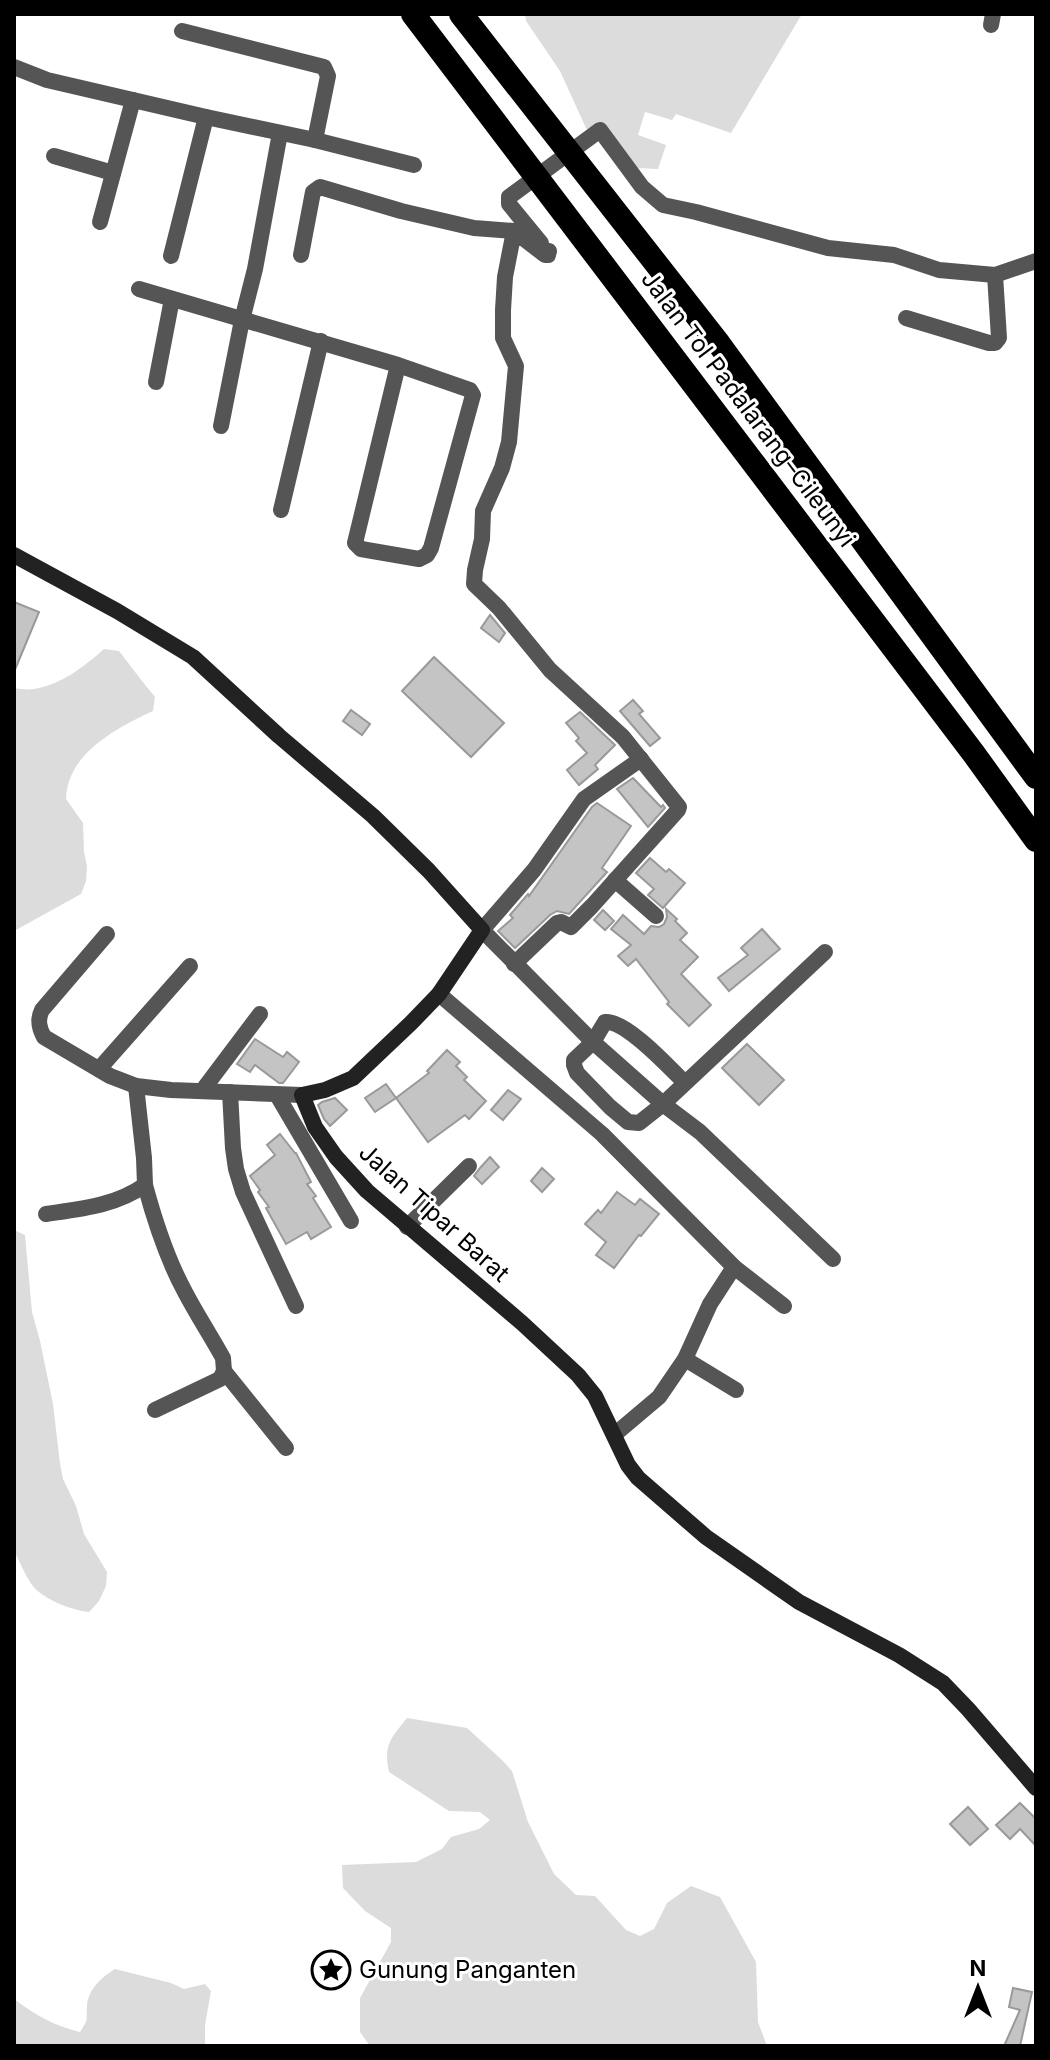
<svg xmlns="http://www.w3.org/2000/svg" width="1050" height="2060" viewBox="0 0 1050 2060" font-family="Inter,sans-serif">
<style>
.green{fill:#dcdcdc}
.building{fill:#c4c4c4;stroke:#999;stroke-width:2}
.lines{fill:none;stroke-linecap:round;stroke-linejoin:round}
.street{stroke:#555;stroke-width:16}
.secondary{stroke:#222;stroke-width:16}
.highway{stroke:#000;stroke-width:24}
.labels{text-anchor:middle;stroke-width:6;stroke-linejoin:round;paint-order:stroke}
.street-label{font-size:24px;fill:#000;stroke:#fff}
.poi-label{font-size:24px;fill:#000;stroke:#fff;text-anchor:start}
</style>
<rect width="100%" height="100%" fill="#fff"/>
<g class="green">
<polygon points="525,14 802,14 731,133 676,114 672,120 645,112 638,135 666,145 658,169 637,168 614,155 586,128 560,71 526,21"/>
<path d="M104 649 119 651C131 666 142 682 155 697L153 711C116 728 67 754 66 799L83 823 84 852 87 866 86 881 81 894 14 931V688C20 689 28 690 34 689 61 685 85 666 104 649Z"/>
<path d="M14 1230 25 1235 32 1312 40 1341 53 1404 60 1464 63 1479 76 1506 84 1534 107 1572 106 1586 99 1601 89 1612C71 1610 44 1600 32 1585 25 1575 20 1562 14 1551Z"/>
<path d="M407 1718 467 1728 502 1760 512 1771 528 1822 554 1874 576 1895 595 1896 626 1930 640 1936 654 1929 667 1903 691 1886 720 1897 756 1962 758 2022 767 2046H370L360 2032V1998L391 1942V1928L365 1911 343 1888 342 1865 416 1862 442 1849 451 1837 479 1829 490 1820 480 1812 449 1811 389 1772C383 1745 391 1738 407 1718Z"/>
<path d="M115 1969 171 1983 184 1989 205 1984 211 1991 205 2025V2046H14V1999C35 2015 55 2026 80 2032 89 2018 86 2021 87 2006 88 1989 102 1977 115 1969Z"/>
</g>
<g class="building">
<polygon points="14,602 39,612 14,672"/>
<polygon points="490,615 505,633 499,642 481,628"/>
<polygon points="434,657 504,723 471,757 402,691"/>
<polygon points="633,700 643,711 639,714 660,738 650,746 620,711"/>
<polygon points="351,710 370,724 362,735 343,721"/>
<polygon points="580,712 615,745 595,765 598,769 579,785 567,770 587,753 576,741 579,738 566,723"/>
<polygon points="633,778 661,807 663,805 665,808 648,827 617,789"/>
<polygon points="597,803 631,826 602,868 607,872 569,914 557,911 550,915 515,948 498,931 513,918 510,915 528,894 529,896 592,807"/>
<polygon points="650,858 666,872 669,869 685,883 663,908 648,895 654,889 636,873"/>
<polygon points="666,909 677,919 675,921 687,933 680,940 698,957 681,974 711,1005 689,1026 667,1004 669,1002 636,959 628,966 618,956 631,945 611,929 623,915 644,934 651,926 659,927 664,924 667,917"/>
<polygon points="603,910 614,921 605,930 594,920"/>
<polygon points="762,929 780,949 729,991 718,978 748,955 741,948"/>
<polygon points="255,1039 283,1057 287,1052 299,1062 283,1083 279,1083 255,1065 250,1072 237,1064"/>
<polygon points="747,1044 784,1080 759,1105 722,1068"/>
<polygon points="447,1050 460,1062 456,1066 467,1077 464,1080 486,1101 469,1119 465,1115 428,1142 396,1098 429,1073 427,1071"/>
<polygon points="386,1084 396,1098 375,1112 365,1098"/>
<polygon points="508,1090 521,1099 503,1120 491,1110"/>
<polygon points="335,1098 347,1110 330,1126 324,1119 318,1105 322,1102"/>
<polygon points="280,1134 295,1153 296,1153 311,1182 307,1184 316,1196 313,1198 331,1227 311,1239 307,1232 286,1244 266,1208 269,1207 258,1192 260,1190 250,1176 275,1155 267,1145"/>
<polygon points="490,1157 499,1167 482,1184 474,1176 480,1168"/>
<polygon points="542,1168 554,1179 542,1192 531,1181"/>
<polygon points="617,1192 635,1205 640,1199 659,1214 641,1236 639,1235 614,1268 596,1255 606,1242 585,1224 598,1210 601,1213"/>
<polygon points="1020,1803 1036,1819 1036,1846 1020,1829 1010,1839 996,1825"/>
<polygon points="968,1807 988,1829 970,1845 950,1824"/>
<polygon points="1013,1988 1032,1992 1020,2046 1004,2046 1020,2010 1009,2007"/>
</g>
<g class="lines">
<g class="street">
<polyline points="991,25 993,14"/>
<polyline points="182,31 324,67 328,76 315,140"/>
<polyline points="14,67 47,80 206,117 315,140 414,165"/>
<polyline points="54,156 113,173"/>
<polyline points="100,222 133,100"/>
<polyline points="541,243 509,204 509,197 600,130 642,187 663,205 696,212 828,248 894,255 939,270 995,275 1036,261"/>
<polyline points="301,255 313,192 320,187 401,211 474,228 514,231"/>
<polyline points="171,256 206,117"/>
<polyline points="139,289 398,365 470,390 473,395 431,548 427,555 419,559 361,549 355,543 398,365"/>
<polyline points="906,318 989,343 995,343 999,338 995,275"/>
<polyline points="156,382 172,299"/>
<polyline points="221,426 242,320 255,269 280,133"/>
<polyline points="281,510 321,341"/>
<polyline points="641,759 584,799 534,870 482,930 593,1042 663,1104 700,1132 833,1259"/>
<polyline points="615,880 656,916"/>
<path d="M107 934 42 1010C37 1020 39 1028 44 1037L110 1076 136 1086 171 1090 302 1095"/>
<polyline points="514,964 557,923 561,922 571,927 592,906 678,810 679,807 623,737 550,670 499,608 474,584 475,570 482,539 483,511 502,468 509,442 516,366 503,338 503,310 505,277 514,231 545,255 548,255 549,251"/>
<polyline points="439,994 602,1134 734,1267 784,1306"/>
<polyline points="99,1069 190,966"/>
<path d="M685 1083C669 1067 626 1020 605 1022L593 1042 574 1060V1065L577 1073 610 1107 628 1122 639 1123 663 1104 825 952"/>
<polyline points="202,1091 260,1014"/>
<polyline points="230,1092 233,1148 236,1169 243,1192 296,1306"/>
<polyline points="277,1095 351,1221"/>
<path d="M145 1185C155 1222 167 1259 185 1292 197 1315 211 1336 223 1358L224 1371 220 1379 155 1410"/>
<path d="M46 1214C81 1209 115 1206 145 1185L144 1158 136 1086"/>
<polyline points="407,1227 469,1166"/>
<polyline points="685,1359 736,1390"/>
<polyline points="224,1371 286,1448"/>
<polyline points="614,1435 659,1397 685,1359 710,1304 734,1267"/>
</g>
<polyline class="secondary" points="14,555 117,611 193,657 279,736 373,816 429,871 482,930 439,994 411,1023 353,1078 325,1090 302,1095 315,1127 336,1157 367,1191 522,1323 578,1375 595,1396 628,1465 638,1478 706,1537 799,1602 899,1655 943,1683 968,1709 1036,1788"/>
<g class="highway">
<polyline points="413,14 974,754 1036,840"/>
<polyline points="461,14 719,344 1036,777"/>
</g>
</g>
<defs>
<g id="sight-ring" transform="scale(2)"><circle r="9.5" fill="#fff" stroke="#000" stroke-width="1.5"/><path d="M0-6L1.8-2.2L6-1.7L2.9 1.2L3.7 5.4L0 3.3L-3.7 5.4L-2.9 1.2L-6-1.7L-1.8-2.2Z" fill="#000"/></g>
</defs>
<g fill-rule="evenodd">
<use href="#sight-ring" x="331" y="1970"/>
</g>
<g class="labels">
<g class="street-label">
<text transform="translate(748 409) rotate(53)" y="8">Jalan Tol Padalarang–Cileunyi</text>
<text transform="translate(434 1213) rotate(42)" y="8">Jalan Tipar Barat</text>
</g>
<g class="poi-label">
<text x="359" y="1978">Gunung Panganten</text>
</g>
</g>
<rect width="1050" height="2060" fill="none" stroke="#000000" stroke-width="32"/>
<g transform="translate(978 1988)" stroke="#ffffff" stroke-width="6" paint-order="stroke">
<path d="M0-6L14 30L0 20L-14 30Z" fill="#000000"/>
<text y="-12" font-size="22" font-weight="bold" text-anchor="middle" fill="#000000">N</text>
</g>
</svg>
